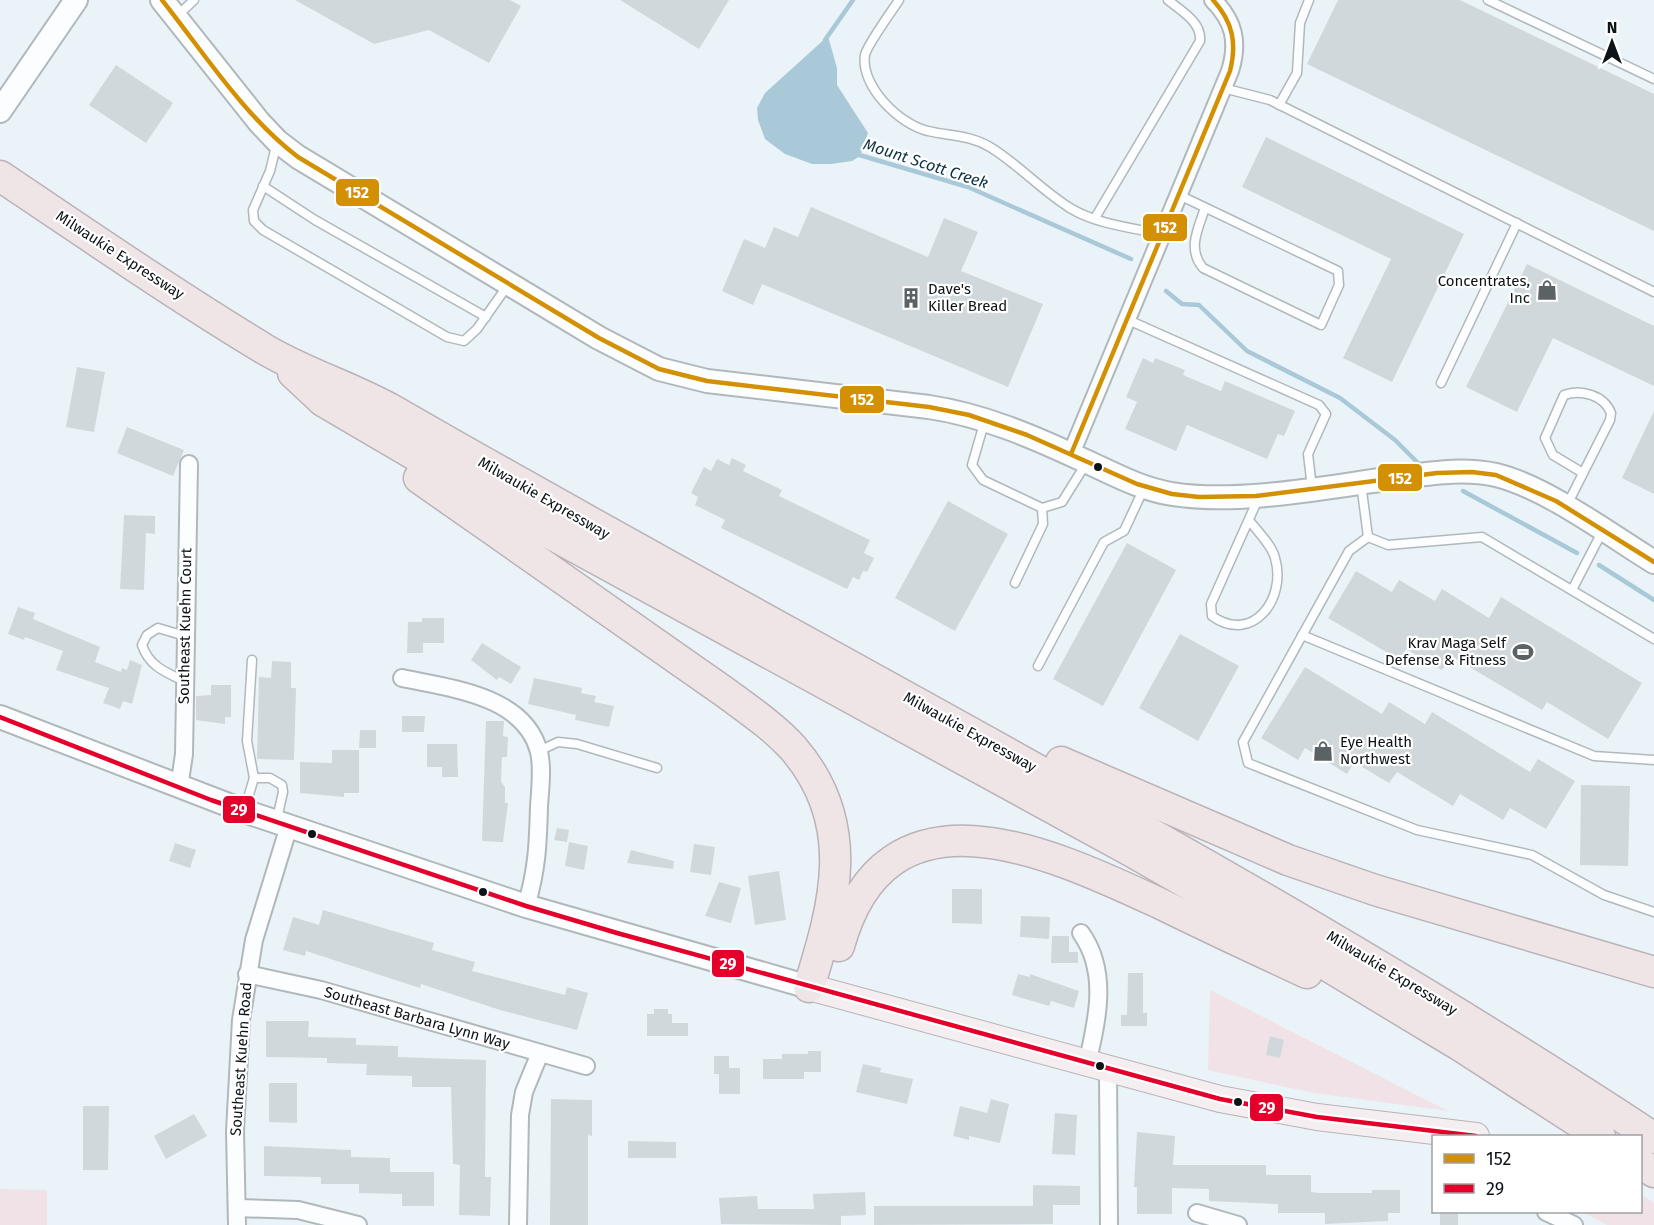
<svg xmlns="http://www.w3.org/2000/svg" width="1654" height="1225" viewBox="0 0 1654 1225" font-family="'Fira Sans',sans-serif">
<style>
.green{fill:#f0e2e6}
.water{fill:#a9c9d8}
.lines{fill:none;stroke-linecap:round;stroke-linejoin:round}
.stream{stroke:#a9c9d8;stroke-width:4.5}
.building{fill:#d1d8dc}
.lane-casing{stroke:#b1b8bc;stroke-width:11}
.street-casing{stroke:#b1b8bc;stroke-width:20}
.secondary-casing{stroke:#b1b8bc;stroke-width:26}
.primary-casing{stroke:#bab2b7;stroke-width:28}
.highway-casing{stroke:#bab2b7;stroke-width:33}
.lane{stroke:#fcfdfe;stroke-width:8}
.street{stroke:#fcfdfe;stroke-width:16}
.secondary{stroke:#fcfdfe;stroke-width:22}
.primary{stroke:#f5eef0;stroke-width:26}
.highway{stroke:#efe5e7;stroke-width:30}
.bus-1-casing{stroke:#fff;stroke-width:9}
.bus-2-casing{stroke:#fff;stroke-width:9}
.bus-1{stroke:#d49003;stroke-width:4.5}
.bus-2{stroke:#e4002b;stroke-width:4.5}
.bus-dot{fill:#0d1316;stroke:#fff;stroke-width:2}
.labels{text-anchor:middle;stroke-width:4.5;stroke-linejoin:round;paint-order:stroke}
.street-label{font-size:15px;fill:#0d1316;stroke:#fff}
.poi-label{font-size:15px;fill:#0d1316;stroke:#fff;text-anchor:end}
.water-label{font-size:16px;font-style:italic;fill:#0d3342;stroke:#fff}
.line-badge{stroke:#fff;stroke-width:2}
.badge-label{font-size:16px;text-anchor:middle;font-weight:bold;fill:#fff}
</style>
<rect width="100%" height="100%" fill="#eaf4f8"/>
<g class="green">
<polygon points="1210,990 1448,1111 1314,1093 1208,1070"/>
<polygon points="0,1189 47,1190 47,1225 0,1225"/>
<polygon points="1641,1194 1654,1203 1654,1225 1607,1225 1583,1212 1640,1212"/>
</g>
<polygon class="water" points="828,36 837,68 837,85 868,133 860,156 852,161 831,164 812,164 785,154 765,139 758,120 757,108 765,93"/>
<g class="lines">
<g class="stream">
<polyline points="825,40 853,0"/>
<polyline points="856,154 968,187 1131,259"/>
<polyline points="1166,291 1182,304 1199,305 1247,351 1340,398 1395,440 1418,463"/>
<polyline points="1463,491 1577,553"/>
<polyline points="1599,565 1654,600"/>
</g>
</g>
<g class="building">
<polygon points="295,0 510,0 521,6 489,63 429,30 374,44"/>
<polygon points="620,0 729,0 699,49"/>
<polygon points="1338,0 1460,0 1654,94 1654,231 1307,64"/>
<polygon points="116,65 173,103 146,143 89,105"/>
<polygon points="1266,137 1464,234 1392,382 1343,358 1391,259 1242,187"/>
<polygon points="811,207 928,257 944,218 978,232 961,271 1043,304 1008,387 762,284 753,305 722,291 744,239 765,248 774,227 798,237"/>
<polygon points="1527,264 1654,326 1654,386 1553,338 1517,412 1466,387"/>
<polygon points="1143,358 1153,363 1155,358 1185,370 1183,375 1221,391 1225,381 1295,411 1284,436 1278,434 1267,459 1187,425 1176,451 1125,429 1137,402 1126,397"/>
<polygon points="77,367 105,372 94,432 66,427"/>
<polygon points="1654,411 1654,494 1622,478"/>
<polygon points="127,427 184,450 173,476 117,453"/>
<polygon points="732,458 746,465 743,471 782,490 779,496 870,540 864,553 874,558 867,572 863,571 859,580 853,577 847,589 721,528 725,520 695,505 698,497 691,493 704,467 711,471 717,459 729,465"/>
<polygon points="948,501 1008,534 955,631 895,598"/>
<polygon points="124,515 155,516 155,534 146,533 144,590 120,589"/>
<polygon points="1127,543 1176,570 1103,706 1053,679"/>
<polygon points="1356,571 1392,592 1399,580 1435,601 1442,589 1489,618 1501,597 1642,683 1608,739 1547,702 1542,710 1451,656 1442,670 1406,649 1400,660 1328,618"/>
<polygon points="18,607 35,613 33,619 100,647 95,662 121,672 122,668 127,670 130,660 142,665 132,704 123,701 120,709 103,703 109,688 56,670 63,651 25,637 24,640 8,634"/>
<polygon points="422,618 444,618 444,643 423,643 423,653 407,653 408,622 422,622"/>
<polygon points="1180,634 1239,666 1198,741 1139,708"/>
<polygon points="482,643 521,667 511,684 499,677 497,680 471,660"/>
<polygon points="272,661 291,662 291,688 296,688 294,760 257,759 259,677 271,678"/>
<polygon points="1305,667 1382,714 1389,702 1425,724 1432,712 1530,772 1538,759 1575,781 1546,829 1510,808 1503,820 1460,794 1453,806 1397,772 1389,783 1354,762 1347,774 1305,748 1298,760 1261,738"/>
<polygon points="534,678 582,688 581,693 596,696 594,702 614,706 609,727 575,720 576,715 528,704"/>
<polygon points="211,685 231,685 231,717 225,717 225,724 196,720 196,696 211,695"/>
<polygon points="402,716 425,716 424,732 402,732"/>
<polygon points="486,721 504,721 503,736 508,737 507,757 502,757 501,782 505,787 505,803 508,803 503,842 482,841"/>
<polygon points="360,730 376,730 376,748 359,748"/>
<polygon points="427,744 457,744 458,777 442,777 442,767 427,767"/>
<polygon points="332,750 359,750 359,793 344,793 344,797 300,793 300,762 332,763"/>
<polygon points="1581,785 1630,786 1628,866 1580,865"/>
<polygon points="557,828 569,830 567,842 554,840"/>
<polygon points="569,842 588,846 584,870 565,866"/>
<polygon points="175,843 196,850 190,868 169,861"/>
<polygon points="694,844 715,847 711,875 690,872"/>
<polygon points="631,850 674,861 673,869 627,863"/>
<polygon points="779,871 786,920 755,925 748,876"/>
<polygon points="719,882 741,888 731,923 705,916"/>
<polygon points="952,889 982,889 982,924 952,923"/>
<polygon points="323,910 434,943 432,950 475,962 472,971 565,995 567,987 588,993 577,1030 500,1010 421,984 420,988 306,951 305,956 283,950 293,917 319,925"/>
<polygon points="1021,916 1050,917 1049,939 1020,937"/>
<polygon points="1052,936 1069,936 1069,952 1078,952 1078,963 1051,963"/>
<polygon points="1128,973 1143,973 1143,1013 1147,1013 1147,1026 1121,1026 1121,1015 1127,1015"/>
<polygon points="1018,974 1030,977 1030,974 1079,991 1074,1008 1051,1001 1049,1006 1012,995"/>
<polygon points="654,1009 668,1009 668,1014 672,1014 672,1023 688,1023 688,1036 647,1036 647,1014 654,1014"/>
<polygon points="266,1021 309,1021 308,1037 356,1038 356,1045 398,1046 398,1057 486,1060 485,1177 491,1177 490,1216 459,1215 460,1165 453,1164 451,1087 412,1087 412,1076 366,1075 367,1064 327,1063 327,1058 266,1057"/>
<polygon points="1270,1036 1284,1040 1280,1058 1266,1055"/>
<polygon points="808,1051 821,1051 821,1072 804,1072 804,1079 763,1079 763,1059 782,1059 782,1054 808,1054"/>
<polygon points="714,1056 729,1056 729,1068 740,1068 740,1094 719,1094 719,1074 714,1074"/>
<polygon points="863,1064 881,1068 880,1072 913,1079 907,1104 856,1092"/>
<polygon points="269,1083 297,1083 297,1123 269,1122"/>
<polygon points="551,1099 592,1100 592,1136 588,1135 588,1225 550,1225"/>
<polygon points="991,1099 1009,1104 1000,1143 969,1136 969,1140 953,1136 960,1106 987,1113"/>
<polygon points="83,1106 109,1106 108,1170 83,1170"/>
<polygon points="1055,1113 1077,1115 1075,1155 1052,1154"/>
<polygon points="194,1114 207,1136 166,1159 154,1136"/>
<polygon points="1137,1132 1175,1136 1173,1165 1266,1165 1266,1175 1311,1175 1311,1192 1318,1193 1372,1193 1372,1190 1400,1190 1400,1213 1388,1213 1388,1221 1325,1224 1325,1213 1278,1213 1278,1204 1209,1201 1209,1189 1172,1188 1172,1214 1137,1214 1137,1187 1134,1187"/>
<polygon points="628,1141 676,1142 676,1158 628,1158"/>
<polygon points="264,1146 351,1150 351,1157 390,1158 390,1172 434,1172 434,1206 402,1206 402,1194 359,1193 359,1184 321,1184 321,1177 264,1176"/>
<polygon points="1033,1185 1080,1186 1080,1205 1053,1205 1053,1224 874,1225 874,1206 1033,1206"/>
<polygon points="865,1192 866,1215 841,1216 841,1225 721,1224 719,1198 757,1196 758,1209 814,1209 813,1194"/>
<rect x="1440" y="1212" width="18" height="13"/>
</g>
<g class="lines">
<g class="lane-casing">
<g id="lane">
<path d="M899 0C892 11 867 45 865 55 860 86 900 125 928 131 949 136 970 135 990 147 1018 164 1041 190 1070 208 1096 224 1132 228 1162 234"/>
<polyline points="1488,0 1654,79"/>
<polyline points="177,16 194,0"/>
<polyline points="1223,88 1270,100 1654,292"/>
<polyline points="1279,105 1297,73 1300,23 1309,0"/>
<polyline points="277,142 270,171 253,210 254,221 263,230 447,337 464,341 477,329 508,285"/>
<polyline points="263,186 315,220 486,317"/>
<path d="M1179 195 1338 271 1339 285 1321 325 1203 268C1187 249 1198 229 1205 208"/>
<path d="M1095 218 1200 41C1202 22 1181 11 1168 0"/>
<polyline points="1126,319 1319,405 1326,414 1308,454 1312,488"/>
<polyline points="1441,383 1517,223"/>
<polyline points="985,420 972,465 983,480 1042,508 1062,502 1087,462"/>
<polyline points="1361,483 1368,537"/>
<path d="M1567 505 1610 420 1611 413C1604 395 1581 389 1564 395L1545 438 1553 455 1583 473"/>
<path d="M1249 520C1257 531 1272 545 1275 558 1287 598 1253 645 1212 616L1211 604 1258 499"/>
<polyline points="1368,537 1349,551 1243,742 1248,763 1417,830 1532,855 1604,895 1654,912"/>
<polyline points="1368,537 1388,545 1482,537 1654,639"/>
<polyline points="1015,583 1043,524 1042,508"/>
<polyline points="1572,590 1602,532"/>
<polyline points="1302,635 1594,756 1654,760"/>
<polyline points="1038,666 1104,542 1124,531 1144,488"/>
<path d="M184 681C165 672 149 666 142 645L147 635 158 628 185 636"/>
<polyline points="539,751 558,742 577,744 657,768"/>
<polyline points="254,778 270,778 282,785 283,792 277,819"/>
<polyline points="244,811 254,778 247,741 252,660"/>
</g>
</g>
<g class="street-casing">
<g id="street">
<path d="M1071 454 1230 71C1239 42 1234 21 1213 0"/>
<path d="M402 678C448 688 525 695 539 752 543 769 540 789 539 807 538 843 537 871 526 906"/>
<polyline points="179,788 184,754 189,464"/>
<path d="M1081 933C1109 972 1097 1021 1087 1064"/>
<polyline points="247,974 321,990 586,1066"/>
<polyline points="1108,1070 1109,1225"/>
<polyline points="237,1208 298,1210 358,1225"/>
<polyline points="1546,1212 1574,1225"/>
<polyline points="1197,1213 1238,1225"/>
<polyline points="237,1225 235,1131 241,1020 254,940 289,826"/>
<polyline points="518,1225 520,1115 524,1092 540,1053"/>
</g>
</g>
<g class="secondary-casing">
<g id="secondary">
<path d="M162 0 259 122 277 141 298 157 599 338 659 369 707 381 929 407C983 415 1034 437 1083 460 1112 473 1140 489 1172 494 1241 505 1331 486 1401 477 1433 473 1464 468 1496 475 1546 487 1610 535 1654 562"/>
<polyline points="0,111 76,0"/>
<polyline points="0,717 244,811 526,906 809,987"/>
</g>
</g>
<g class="primary-casing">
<polyline id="primary" points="809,987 1220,1099 1317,1117 1476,1136"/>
</g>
<g class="highway-casing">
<g id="highway">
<path d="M0 176C88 235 175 295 266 350 307 374 354 388 396 412 815 654 1249 871 1654 1138"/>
<polyline points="293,373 323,401 531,523 1131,851 1260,925 1459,1045 1600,1136"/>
<path d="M419 478 726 693C749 710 774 727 793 748 858 823 835 903 809 987"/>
<polyline points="1061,762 1288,860 1375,890 1654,972"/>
<path d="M839 946C886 775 1049 852 1159 903 1208 927 1257 950 1307 973"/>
<polyline points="1640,1163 1654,1172"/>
</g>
</g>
<use href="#lane" class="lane"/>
<use href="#street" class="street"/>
<use href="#secondary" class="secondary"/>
<use href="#primary" class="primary"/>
<use href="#highway" class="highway"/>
<g class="bus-1-casing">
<g id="bus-1">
<path d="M162 0C204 53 244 116 298 157L599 338 659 369 707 381 929 407 969 415 1027 435 1137 484 1172 494 1199 497 1256 496 1437 473 1472 472 1496 475 1556 501 1654 562"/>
<path d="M1071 454 1230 71C1237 43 1233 22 1213 0"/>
</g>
</g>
<g class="bus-2-casing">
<polyline id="bus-2" points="0,717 211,800 526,906 617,933 1220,1099 1317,1117 1476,1136"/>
</g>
<use href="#bus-1" class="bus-1"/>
<use href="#bus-2" class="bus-2"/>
</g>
<defs>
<g id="shop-bare" transform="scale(1.62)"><path d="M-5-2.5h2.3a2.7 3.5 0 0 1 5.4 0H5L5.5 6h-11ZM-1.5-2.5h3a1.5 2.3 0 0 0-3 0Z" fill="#5a6265" stroke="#fff" stroke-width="2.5" paint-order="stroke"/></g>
<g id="building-bare" transform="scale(1.62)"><path d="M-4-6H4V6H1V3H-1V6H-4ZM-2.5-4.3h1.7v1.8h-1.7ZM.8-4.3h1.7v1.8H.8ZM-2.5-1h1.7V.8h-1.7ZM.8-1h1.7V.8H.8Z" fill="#5a6265" stroke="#fff" stroke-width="2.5" paint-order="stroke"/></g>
<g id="stadium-bare" transform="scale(1.62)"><path d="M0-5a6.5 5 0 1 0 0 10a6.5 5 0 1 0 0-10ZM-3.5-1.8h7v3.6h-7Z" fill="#5a6265" stroke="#fff" stroke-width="2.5" paint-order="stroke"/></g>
</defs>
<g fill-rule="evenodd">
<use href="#shop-bare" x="1547" y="290"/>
<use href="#building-bare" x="911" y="298"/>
<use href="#stadium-bare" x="1523" y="652"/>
<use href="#shop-bare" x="1323" y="751"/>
</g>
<g class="bus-dot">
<circle cx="1098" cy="467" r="5"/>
<circle cx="312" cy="834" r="5"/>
<circle cx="483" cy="892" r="5"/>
<circle cx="1100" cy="1066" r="5"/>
<circle cx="1238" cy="1102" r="5"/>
</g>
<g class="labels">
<g class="street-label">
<text transform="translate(120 255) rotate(33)" y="5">Milwaukie Expressway</text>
<text transform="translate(544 498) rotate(30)" y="5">Milwaukie Expressway</text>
<text transform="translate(185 626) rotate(-89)" y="5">Southeast Kuehn Court</text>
<text transform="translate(970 732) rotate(29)" y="5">Milwaukie Expressway</text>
<text transform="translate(1392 973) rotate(31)" y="5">Milwaukie Expressway</text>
<text transform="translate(417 1018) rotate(16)" y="5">Southeast Barbara Lynn Way</text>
<text transform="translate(241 1059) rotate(-86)" y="5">Southeast Kuehn Road</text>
</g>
<g class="poi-label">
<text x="1530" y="286">Concentrates,<tspan x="1530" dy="17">Inc</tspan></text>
<text x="928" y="294" text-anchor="start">Dave's<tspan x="928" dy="17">Killer Bread</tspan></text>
<text x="1506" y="648">Krav Maga Self<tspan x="1506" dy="17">Defense &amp; Fitness</tspan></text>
<text x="1340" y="747" text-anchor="start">Eye Health<tspan x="1340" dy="17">Northwest</tspan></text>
</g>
<g class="water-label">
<text transform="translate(926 163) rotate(18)" y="6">Mount Scott Creek</text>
</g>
</g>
<g class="line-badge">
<rect x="335" y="178" width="45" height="29" rx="6" fill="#d49003"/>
<rect x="1142" y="213" width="46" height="29" rx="6" fill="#d49003"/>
<rect x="839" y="385" width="46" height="29" rx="6" fill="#d49003"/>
<rect x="1377" y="463" width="46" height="29" rx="6" fill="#d49003"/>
<rect x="222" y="795" width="34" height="29" rx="6" fill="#e4002b"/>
<rect x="711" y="949" width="34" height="29" rx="6" fill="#e4002b"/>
<rect x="1249" y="1093" width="35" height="29" rx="6" fill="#e4002b"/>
</g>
<g class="badge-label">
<text x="357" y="198">152</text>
<text x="1165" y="233">152</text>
<text x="862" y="405">152</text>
<text x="1400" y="484">152</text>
<text x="239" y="815">29</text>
<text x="728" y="969">29</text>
<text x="1267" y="1113">29</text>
</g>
<rect x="1432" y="1135" width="210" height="78" fill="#ffffff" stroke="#9ea1a2" stroke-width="1.5"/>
<rect x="1444" y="1154" width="30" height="9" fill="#d49003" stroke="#9ea1a2" stroke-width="1.5"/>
<text x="1486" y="1165" font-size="18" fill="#0d1316">152</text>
<rect x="1444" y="1184" width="30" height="9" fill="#e4002b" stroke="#9ea1a2" stroke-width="1.5"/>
<text x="1486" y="1195" font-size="18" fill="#0d1316">29</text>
<g transform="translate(1612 42)" stroke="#ffffff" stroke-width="4.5" paint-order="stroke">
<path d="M0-4.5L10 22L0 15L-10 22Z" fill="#0d1316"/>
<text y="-9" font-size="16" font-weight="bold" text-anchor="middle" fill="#0d1316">N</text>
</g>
</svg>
